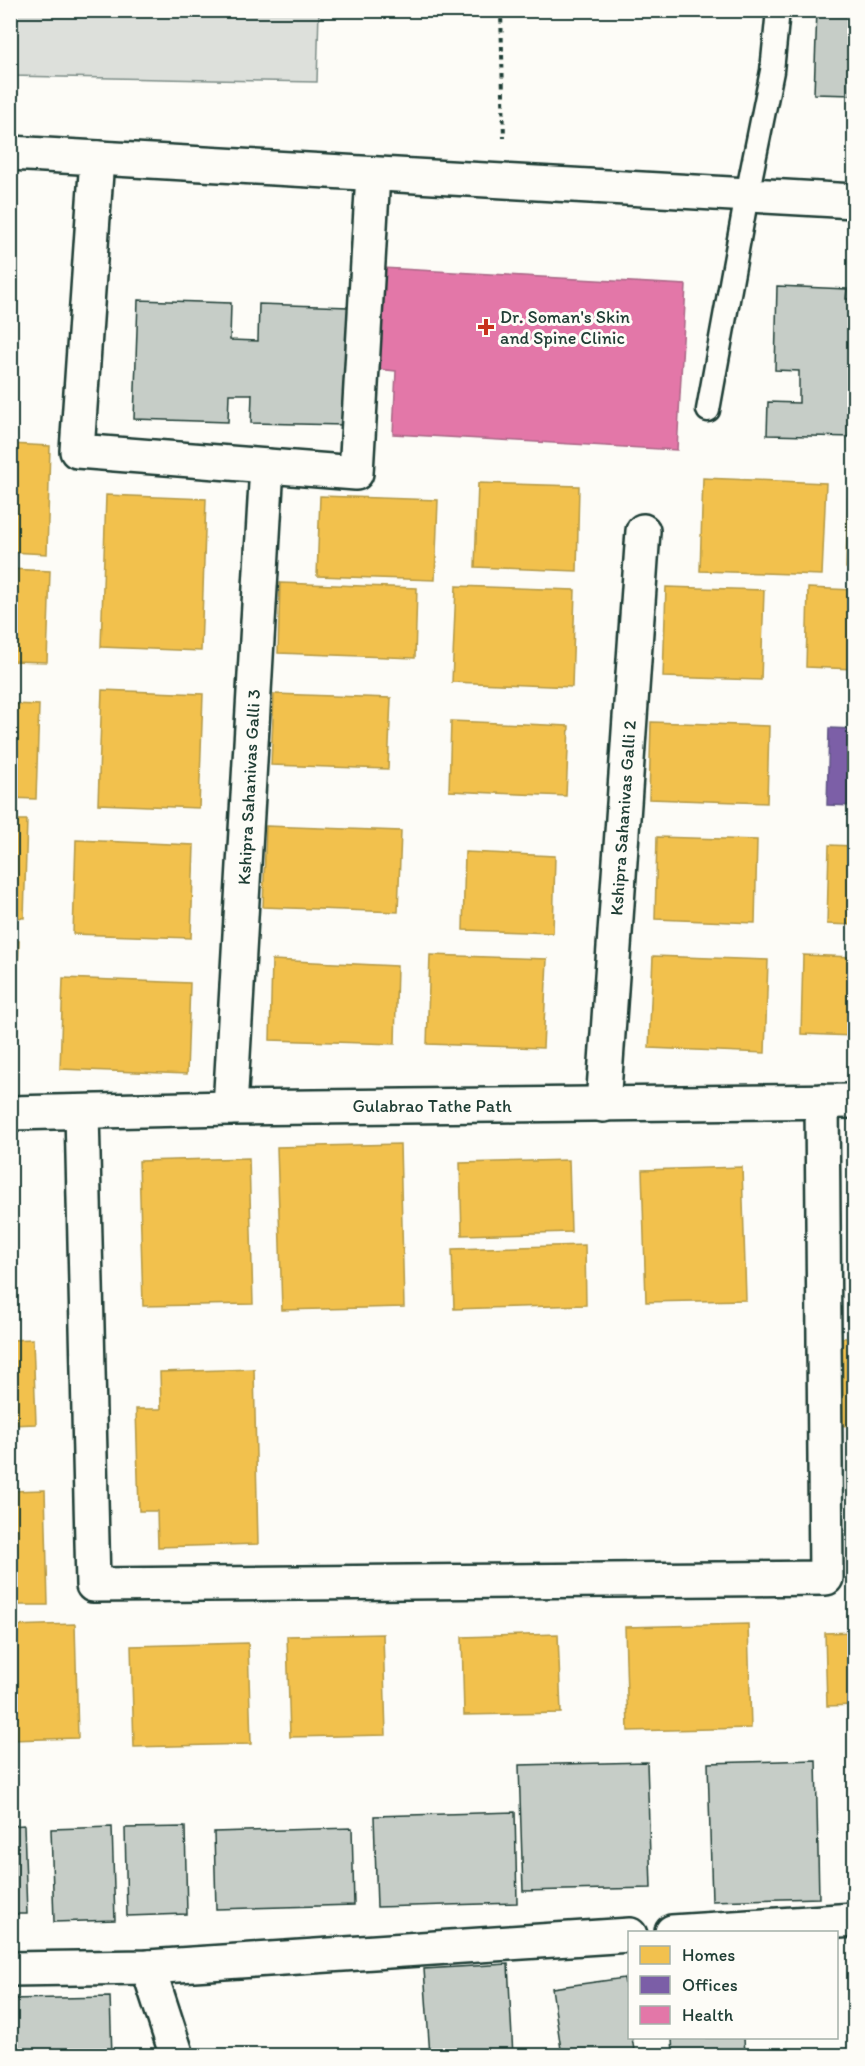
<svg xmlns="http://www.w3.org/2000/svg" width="865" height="2066" viewBox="0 0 865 2066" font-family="Itim,sans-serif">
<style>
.green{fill:#dde0db;stroke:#7e8e88;stroke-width:1.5}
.homes{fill:#f2c14e;stroke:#b39946;stroke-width:1.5}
.offices{fill:#7b5ea7;stroke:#5f5484;stroke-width:1.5}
.health{fill:#e377a8;stroke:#a86685;stroke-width:1.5}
.building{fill:#c6cdc7;stroke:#1f3d34;stroke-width:1.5}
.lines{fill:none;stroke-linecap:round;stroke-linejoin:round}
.lane-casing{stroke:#1f3d34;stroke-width:27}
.street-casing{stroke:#1f3d34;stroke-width:38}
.path{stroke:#1f3d34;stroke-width:4;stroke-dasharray:4.5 4.5;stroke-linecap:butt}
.lane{stroke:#fdfcf7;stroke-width:22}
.street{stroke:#fdfcf7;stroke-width:33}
.poi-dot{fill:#c8321e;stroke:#fdfcf7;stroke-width:2}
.labels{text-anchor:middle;stroke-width:6;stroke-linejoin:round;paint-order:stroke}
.poi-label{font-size:18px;fill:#1f3d34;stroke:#fdfcf7;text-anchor:start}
.street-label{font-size:18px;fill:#1f3d34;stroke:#fdfcf7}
</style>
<rect width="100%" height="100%" fill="#fdfcf7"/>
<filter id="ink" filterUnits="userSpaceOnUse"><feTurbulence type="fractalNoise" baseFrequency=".0167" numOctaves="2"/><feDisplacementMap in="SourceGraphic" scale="12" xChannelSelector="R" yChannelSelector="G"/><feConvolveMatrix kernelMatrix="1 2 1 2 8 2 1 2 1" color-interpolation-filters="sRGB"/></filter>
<g filter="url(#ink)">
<polygon class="green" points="11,10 319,11 317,82 11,76"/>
<g class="homes">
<polygon points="10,444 50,446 47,554 10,552"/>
<polygon points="703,478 826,483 822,575 700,571"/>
<polygon points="478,483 579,486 577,571 475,567"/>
<polygon points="106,495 206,499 201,651 101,647"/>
<polygon points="320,496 438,500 435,580 317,576"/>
<polygon points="848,498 854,498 854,568 846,568"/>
<polygon points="10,569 50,571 47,662 10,661"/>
<polygon points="280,583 417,588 415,658 278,653"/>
<polygon points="456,586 575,590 572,687 452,682"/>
<polygon points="666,587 764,590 761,680 663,677"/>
<polygon points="808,588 854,590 854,669 806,667"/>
<polygon points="102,690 203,694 199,808 98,804"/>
<polygon points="274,694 391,698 388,769 271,765"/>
<polygon points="10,704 39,705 36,799 10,798"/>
<polygon points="451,721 569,726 566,796 449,791"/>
<polygon points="651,722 769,726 767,803 649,799"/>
<polygon points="10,820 27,820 24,918 10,917"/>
<polygon points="266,826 401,831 398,912 263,907"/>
<polygon points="657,837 757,840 755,923 655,919"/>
<polygon points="76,840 194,845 191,938 73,934"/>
<polygon points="829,845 854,846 854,925 827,924"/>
<polygon points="465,852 555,856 553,933 463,930"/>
<polygon points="10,940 19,941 15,1052 10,1052"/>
<polygon points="430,955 547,959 543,1048 427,1044"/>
<polygon points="803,955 854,957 854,1036 801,1034"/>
<polygon points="653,956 768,960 765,1053 649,1048"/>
<polygon points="272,960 397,966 395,1044 270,1040"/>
<polygon points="63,978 190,983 187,1074 60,1069"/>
<polygon points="400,1144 404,1307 282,1310 277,1147"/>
<polygon points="249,1158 253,1304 143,1306 139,1161"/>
<polygon points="10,1159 13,1258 10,1259"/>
<polygon points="569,1160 571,1232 462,1235 460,1163"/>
<polygon points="742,1167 746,1300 646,1302 642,1170"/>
<polygon points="585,1245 586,1305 454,1309 452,1249"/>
<polygon points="837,1338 854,1338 854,1425 840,1426"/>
<polygon points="33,1339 36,1424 10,1425 10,1340"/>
<polygon points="254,1369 258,1544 158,1547 157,1511 139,1511 136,1409 161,1409 160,1372"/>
<polygon points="45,1490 48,1605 10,1605 10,1491"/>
<polygon points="75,1624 78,1738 10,1740 10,1626"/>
<polygon points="748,1624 751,1728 628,1731 625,1627"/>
<polygon points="854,1632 854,1705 827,1706 825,1633"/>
<polygon points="383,1634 386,1735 290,1737 287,1636"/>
<polygon points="558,1634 561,1713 464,1715 462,1637"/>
<polygon points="248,1643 251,1744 134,1747 131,1646"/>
</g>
<polygon class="offices" points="829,728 854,729 854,806 827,805"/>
<polygon class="health" points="382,268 686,285 677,450 393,434 396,371 377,369"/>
<g class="building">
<polygon points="817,10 854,10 854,95 814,94"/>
<polygon points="777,286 847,289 846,299 854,299 854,437 767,435 768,402 799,403 799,371 775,370"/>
<polygon points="138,300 231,303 230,340 258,341 259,304 349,307 345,425 251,423 252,394 229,394 228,422 134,419"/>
<polygon points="816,1760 819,1898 712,1901 708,1763"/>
<polygon points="647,1762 651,1888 523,1891 519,1765"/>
<polygon points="515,1812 517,1903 377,1907 374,1816"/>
<polygon points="24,1825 27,1914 10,1914 10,1826"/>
<polygon points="112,1827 115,1920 54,1922 51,1829"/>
<polygon points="185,1827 187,1914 127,1916 125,1828"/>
<polygon points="352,1828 354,1905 216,1909 214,1832"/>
<polygon points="508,1964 513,2056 430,2056 424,1969"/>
<polygon points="624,1978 630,2017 630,2038 632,2038 635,2056 562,2056 552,1988"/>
<polygon points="110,1997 112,2056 10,2056 10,1999"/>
<polygon points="672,2038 744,2038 745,2055 673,2056"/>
</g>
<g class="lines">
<g class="lane-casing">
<polyline id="lane" points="708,410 747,195 772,71 778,10"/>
</g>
<g class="street-casing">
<g id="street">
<polyline points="10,153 854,201"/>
<polyline points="97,158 77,451 356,473 373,174"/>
<polyline points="603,1105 643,531"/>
<polyline points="230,1108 267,466"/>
<polyline points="82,1112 93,1585 826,1578 822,1101"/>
<polyline points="10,1113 230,1108 854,1101"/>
<polyline points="672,1932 854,1920"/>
<polyline points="148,1967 177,2056"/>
<polyline points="10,1969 148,1967 630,1935"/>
</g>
</g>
<polyline class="path" points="501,10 504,138"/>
<use href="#lane" class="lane"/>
<use href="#street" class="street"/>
</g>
</g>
<path class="poi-dot" d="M483 318h6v6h6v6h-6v6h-6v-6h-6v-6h6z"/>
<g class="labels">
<g class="poi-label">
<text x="500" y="323">Dr. Soman's Skin<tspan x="500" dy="21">and Spine Clinic</tspan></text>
</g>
<g class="street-label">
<text transform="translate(249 787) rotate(-87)" y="6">Kshipra Sahanivas Galli 3</text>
<text transform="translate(623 818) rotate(-86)" y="6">Kshipra Sahanivas Galli 2</text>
<text x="432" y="1112">Gulabrao Tathe Path</text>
</g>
</g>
<rect width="865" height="2066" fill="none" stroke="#fdfcf7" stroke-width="36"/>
<rect x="18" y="18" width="829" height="2030" fill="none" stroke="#1f3d34" stroke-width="2" filter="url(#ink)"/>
<rect x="628" y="1931" width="210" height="108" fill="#fdfcf7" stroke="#a4b0a9" stroke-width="1.5"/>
<rect x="640" y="1946" width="30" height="18" fill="#f2c14e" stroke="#a4b0a9" stroke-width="1.5"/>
<text x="682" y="1961" font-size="18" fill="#1f3d34">Homes</text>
<rect x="640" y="1976" width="30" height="18" fill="#7b5ea7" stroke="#a4b0a9" stroke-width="1.5"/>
<text x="682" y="1991" font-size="18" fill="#1f3d34">Offices</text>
<rect x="640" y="2006" width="30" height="18" fill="#e377a8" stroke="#a4b0a9" stroke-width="1.5"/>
<text x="682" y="2021" font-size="18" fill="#1f3d34">Health</text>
</svg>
